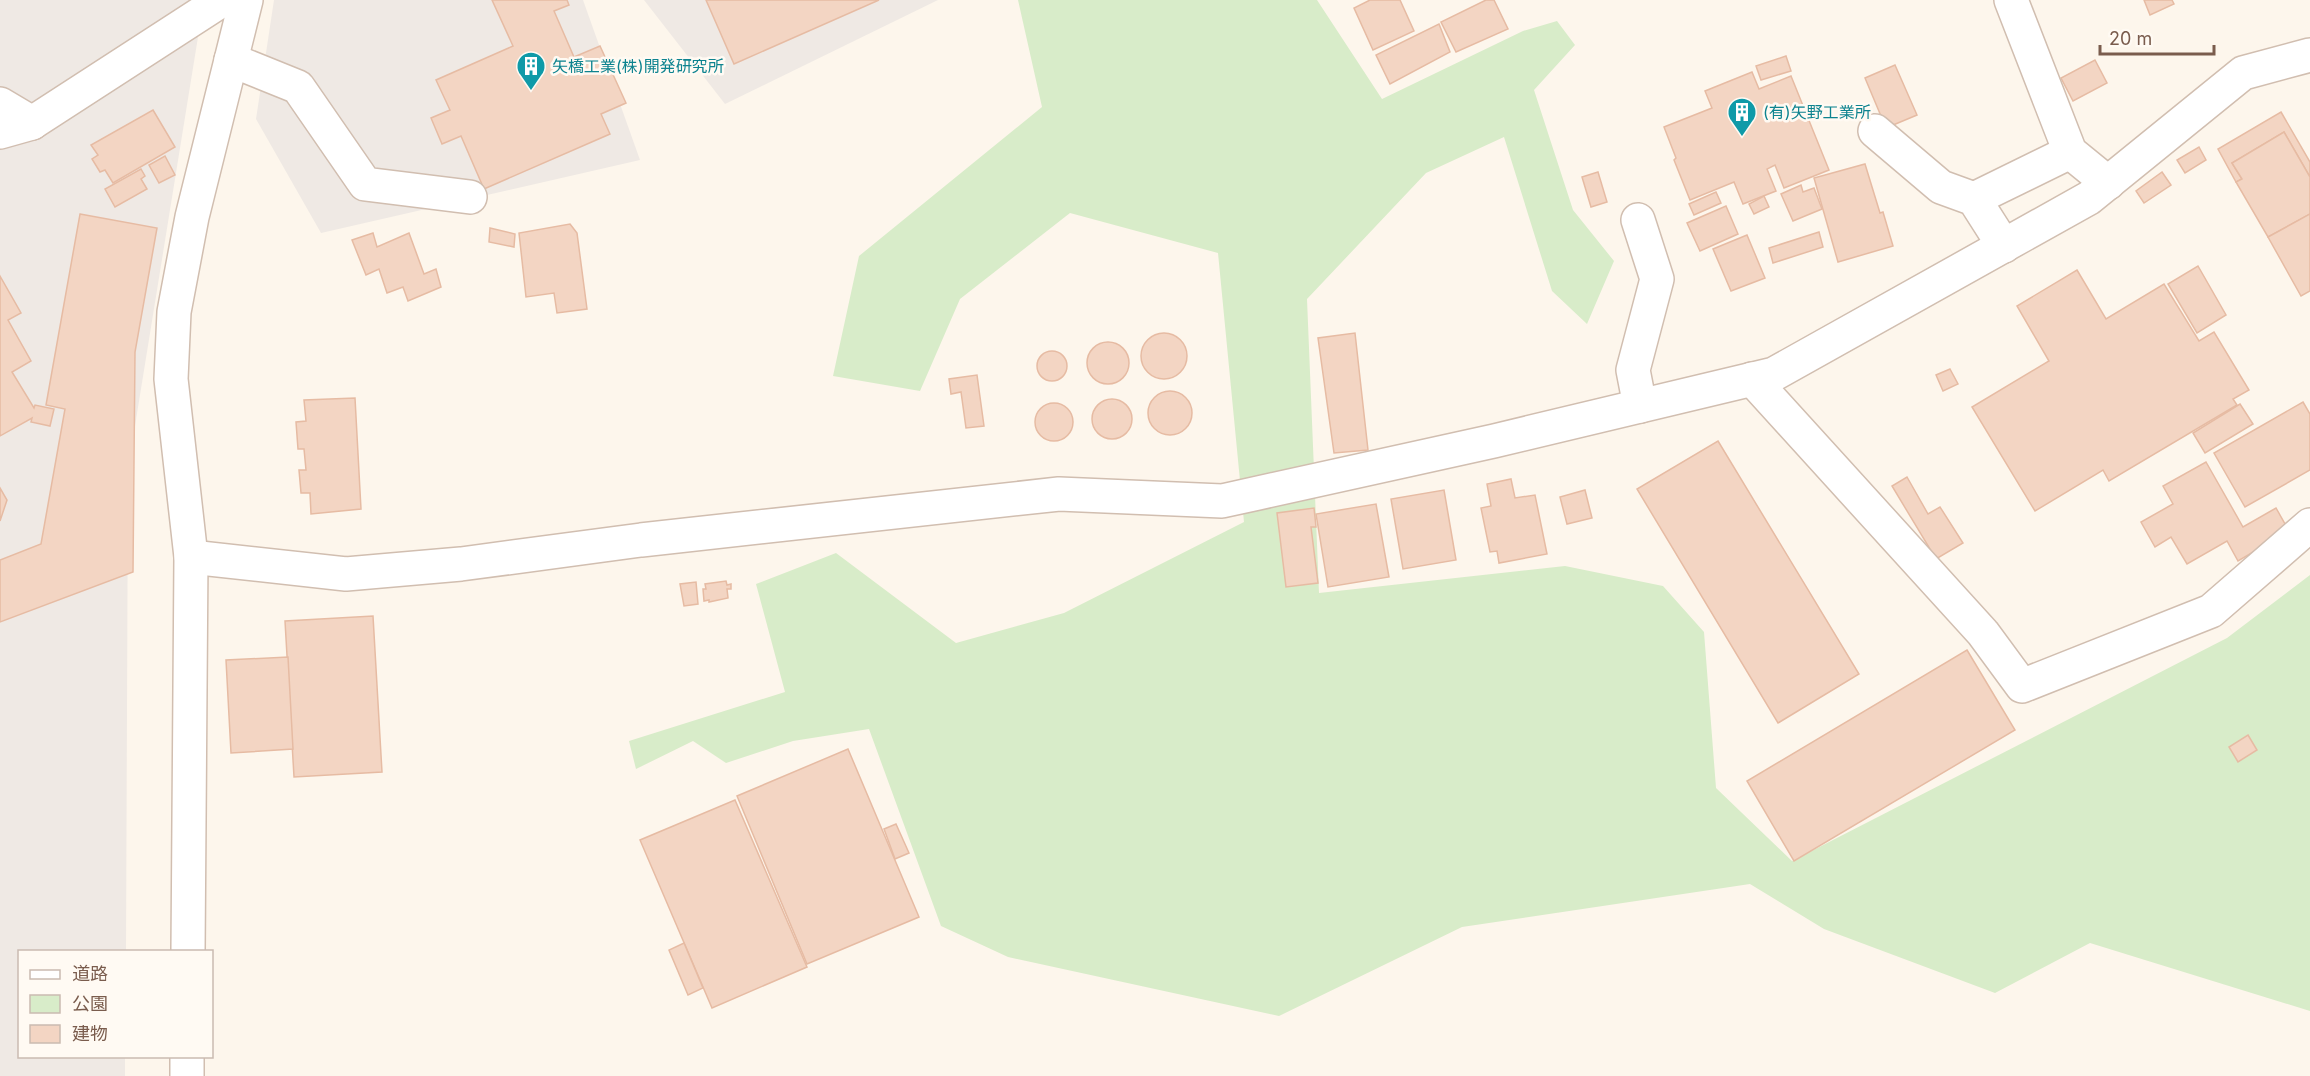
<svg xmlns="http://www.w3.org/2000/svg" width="2310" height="1076" viewBox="0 0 2310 1076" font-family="Inter,'Noto Sans JP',sans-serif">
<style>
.industrial{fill:#efe9e4}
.green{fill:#d8ecc9}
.building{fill:#f3d5c3;stroke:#e6bba3;stroke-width:1.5}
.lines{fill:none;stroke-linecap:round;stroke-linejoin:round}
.minor-casing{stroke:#d1beb0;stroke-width:36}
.minor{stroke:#fff;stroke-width:33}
.labels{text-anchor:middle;stroke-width:5;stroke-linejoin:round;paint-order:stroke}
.culture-label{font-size:16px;fill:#0d838f;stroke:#fffaf3;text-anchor:start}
</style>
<rect width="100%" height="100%" fill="#fdf6ec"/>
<g class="industrial">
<polygon points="0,0 204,0 128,469 126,951 20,952 20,1056 125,1057 125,1076 0,1076"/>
<polygon points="274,0 583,0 640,160 321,233 256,119"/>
<polygon points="644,0 938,0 725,104"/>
</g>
<polygon class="green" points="1018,0 1317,0 1382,99 1523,31 1557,21 1575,45 1534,90 1573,210 1614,261 1587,324 1552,291 1504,137 1426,173 1307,299 1319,593 1565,566 1663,586 1704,632 1716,788 1792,861 2227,638 2310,575 2310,1011 2090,943 1995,993 1824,929 1750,884 1462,927 1279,1016 1008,957 941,926 869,729 793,741 726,763 693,741 636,769 629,741 785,692 756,584 836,553 956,643 1064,613 1244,522 1218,253 1070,213 960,299 920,391 833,376 859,256 1042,107"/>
<g class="building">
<polygon points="492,0 567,0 569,5 554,11 574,57 600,46 626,103 601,114 610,134 484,189 461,136 442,144 431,118 450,110 436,80 513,46"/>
<polygon points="706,0 879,0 734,64"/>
<polygon points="1370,0 1400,0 1414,31 1373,50 1354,8"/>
<polygon points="1486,0 1494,0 1508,29 1456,52 1441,22"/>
<polygon points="2144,0 2172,0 2174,4 2150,15"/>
<polygon points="1439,24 1450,52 1390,84 1376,55"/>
<polygon points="1786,56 1791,71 1761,80 1756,66"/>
<polygon points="2095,60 2107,83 2073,101 2061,78"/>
<polygon points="1895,65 1917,115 1886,128 1865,78"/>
<polygon points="1752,72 1759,89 1791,76 1829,170 1784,188 1775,165 1767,169 1776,191 1743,204 1734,182 1690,200 1674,160 1676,158 1664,127 1712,108 1705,91"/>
<polygon points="153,110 175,147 113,183 105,170 100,172 92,159 98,155 91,145"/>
<polygon points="2281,112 2310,162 2310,177 2284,132 2232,163 2242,179 2236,182 2218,149"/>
<polygon points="2284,132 2310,177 2310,214 2268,237 2236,182 2242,179 2232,163"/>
<polygon points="2199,147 2206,160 2185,173 2177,160"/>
<polygon points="165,156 175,175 159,183 149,165"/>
<polygon points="1865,164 1880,213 1883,212 1893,246 1838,262 1814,178"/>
<polygon points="141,169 145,176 141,179 147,189 115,207 105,189"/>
<polygon points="1598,172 1607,202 1591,207 1582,177"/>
<polygon points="2162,172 2171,185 2144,203 2136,191"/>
<polygon points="1801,185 1803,192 1814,188 1822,209 1793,221 1781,194"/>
<polygon points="1716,192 1721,203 1694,215 1689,204"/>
<polygon points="1764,196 1769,207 1754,214 1749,204"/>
<polygon points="1726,206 1738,234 1700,251 1687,223"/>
<polygon points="80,214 157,228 135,352 133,572 0,622 0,560 41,544 65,409 46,405"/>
<polygon points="2310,214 2310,291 2301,296 2268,237"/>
<polygon points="570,224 577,233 587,309 557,313 554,293 526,297 519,233"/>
<polygon points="490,228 515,234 514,247 489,242"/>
<polygon points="1819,232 1823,247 1773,263 1769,248"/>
<polygon points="373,233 377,247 409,233 424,274 436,269 441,287 408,301 403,287 387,293 379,269 366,275 352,240"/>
<polygon points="1747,235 1765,278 1731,291 1713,249"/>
<polygon points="2198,266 2226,315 2197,333 2168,284"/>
<polygon points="2077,270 2106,319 2164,284 2199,341 2214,332 2249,390 2233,399 2237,405 2109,481 2103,470 2035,511 1972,407 2049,361 2017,306"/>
<polygon points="0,276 21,313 8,320 31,361 12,372 34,408 35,405 54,409 50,426 31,422 32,418 0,436"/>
<circle cx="1164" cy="356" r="23"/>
<polygon points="1355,333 1368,450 1334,453 1318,338"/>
<circle cx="1108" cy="363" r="21"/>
<circle cx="1052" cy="366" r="15"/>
<polygon points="1950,369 1958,384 1943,391 1936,375"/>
<polygon points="977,375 984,426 966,428 961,392 951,394 949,379"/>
<circle cx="1170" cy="413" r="22"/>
<polygon points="355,398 361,509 311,514 310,493 301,493 299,470 306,470 304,449 298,449 296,422 306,421 304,400"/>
<circle cx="1112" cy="419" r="20"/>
<polygon points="2303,402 2310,414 2310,470 2245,507 2214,453"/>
<circle cx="1054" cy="422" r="19"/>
<polygon points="2240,404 2253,424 2205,453 2193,433"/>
<polygon points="1718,441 1859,674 1778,723 1637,489"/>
<polygon points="2206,462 2243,527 2276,508 2289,531 2238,561 2227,541 2187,564 2171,537 2155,547 2141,522 2173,504 2163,486"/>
<polygon points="1907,477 1928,514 1940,507 1963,543 1936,559 1892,486"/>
<polygon points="1511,479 1515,498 1535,495 1547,554 1499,563 1497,551 1490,552 1481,508 1491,506 1487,484"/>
<polygon points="0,488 7,500 0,521"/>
<polygon points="1444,490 1456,560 1403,569 1391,499"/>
<polygon points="1585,490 1592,518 1567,524 1560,497"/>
<polygon points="1376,504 1389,577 1328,587 1316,514"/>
<polygon points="1314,508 1316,527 1311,527 1318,583 1286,587 1277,513"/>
<polygon points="726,581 727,585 731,584 731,589 727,589 728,598 709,602 709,600 704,601 703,589 706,589 705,584"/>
<polygon points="696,582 698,604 684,606 680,584"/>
<polygon points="373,616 382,772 294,777 285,621"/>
<polygon points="1967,650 2015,730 1794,861 1747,781"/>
<polygon points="288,657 293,749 231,753 226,660"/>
<polygon points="2248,735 2257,750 2238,762 2229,747"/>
<polygon points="848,749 919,917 807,964 737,796"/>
<polygon points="735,800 807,967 712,1008 640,840"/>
<polygon points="896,824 909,853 895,859 884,829"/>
<polygon points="684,943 703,988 688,995 669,950"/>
</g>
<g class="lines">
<g class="minor-casing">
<g id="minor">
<polyline points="2011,0 2070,152 2108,183"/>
<polyline points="231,60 298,87 365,184 470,197"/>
<polyline points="0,104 32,123 0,132"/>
<polyline points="32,123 222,0"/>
<polyline points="1875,131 1941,187 1974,199 2004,246"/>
<polyline points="1974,199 2070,152"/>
<polyline points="1638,220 1657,279 1633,370 1640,406"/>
<polyline points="1752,379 1983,633 2022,686 2211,611 2310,525"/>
<polyline points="191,557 346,574 461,564 641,540 1059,494 1222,501 1494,441 1774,374 2089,198 2243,73 2310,55"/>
<polyline points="188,952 191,557 171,379 174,312 192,217 246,0"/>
<polyline points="187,1076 187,1056"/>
</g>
</g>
<use href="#minor" class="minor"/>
</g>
<defs>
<g id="building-pin" transform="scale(1.5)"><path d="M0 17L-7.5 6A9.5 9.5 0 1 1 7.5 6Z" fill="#0f9aa8" stroke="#fffaf3"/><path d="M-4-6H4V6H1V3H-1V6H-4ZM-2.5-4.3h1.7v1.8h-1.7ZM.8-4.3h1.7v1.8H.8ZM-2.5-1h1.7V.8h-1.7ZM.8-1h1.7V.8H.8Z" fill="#fff"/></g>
</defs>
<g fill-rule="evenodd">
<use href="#building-pin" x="531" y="66"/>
<use href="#building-pin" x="1742" y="112"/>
</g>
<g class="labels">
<g class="culture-label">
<text x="552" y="72">矢橋工業(株)開発研究所</text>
<text x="1763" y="118">(有)矢野工業所</text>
</g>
</g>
<rect x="18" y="950" width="195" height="108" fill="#fffaf3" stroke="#cabbb1" stroke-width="1.5"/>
<rect x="30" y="970" width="30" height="9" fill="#ffffff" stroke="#cabbb1" stroke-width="1.5"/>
<text x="72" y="980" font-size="18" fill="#7a5c4d">道路</text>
<rect x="30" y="995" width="30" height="18" fill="#d8ecc9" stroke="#cabbb1" stroke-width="1.5"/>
<text x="72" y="1010" font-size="18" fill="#7a5c4d">公園</text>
<rect x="30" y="1025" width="30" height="18" fill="#f3d5c3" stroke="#cabbb1" stroke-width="1.5"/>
<text x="72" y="1040" font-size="18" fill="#7a5c4d">建物</text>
<path d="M2100 45v9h114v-9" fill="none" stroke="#7a5c4d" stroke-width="3"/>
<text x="2109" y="45" font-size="18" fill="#7a5c4d" stroke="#fffaf3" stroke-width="4.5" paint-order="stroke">20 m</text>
</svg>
